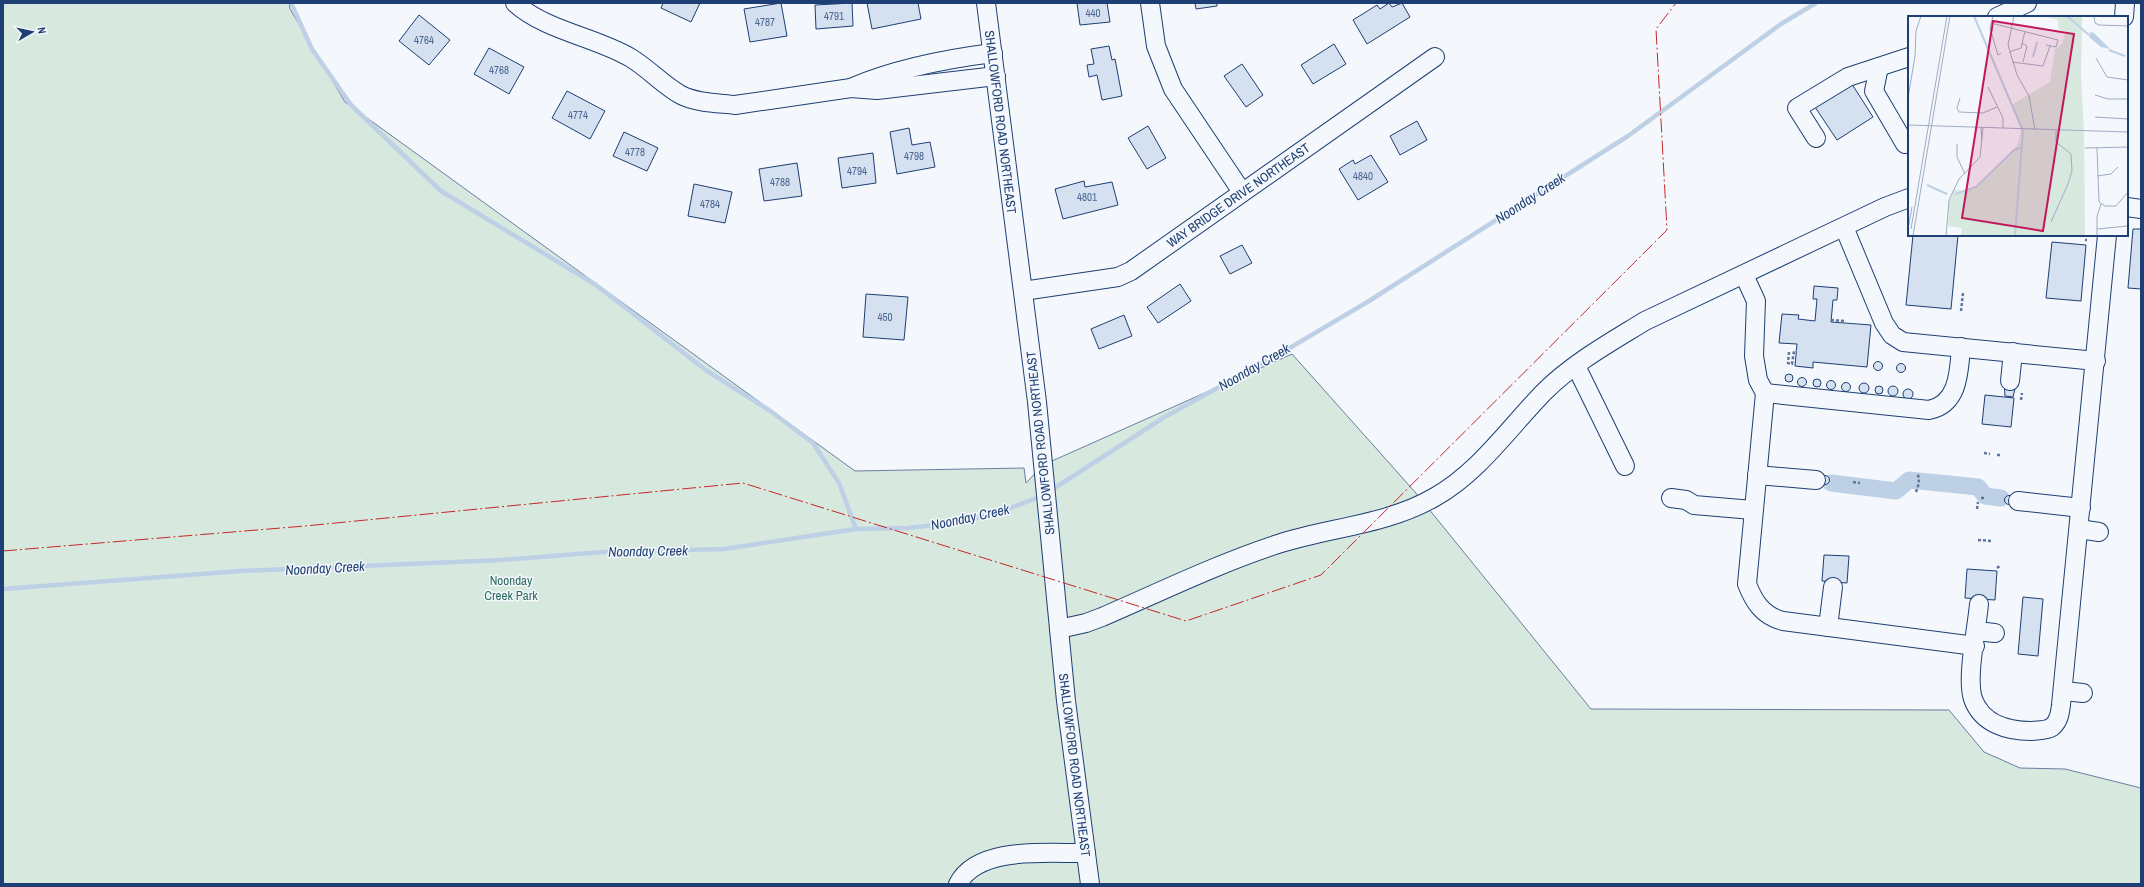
<svg xmlns="http://www.w3.org/2000/svg" width="2144" height="887" viewBox="0 0 2144 887" font-family="'Archivo Narrow',sans-serif">
<style>
.green{fill:#d7e8df;stroke:#687fa3}
.lines{fill:none;stroke-linecap:round;stroke-linejoin:round}
.stream{stroke:#bed0e5;stroke-width:4.5}
.canal{stroke:#bed0e5;stroke-width:17}
.building{fill:#d5e0f0;stroke:#1d3f73}
.minor-casing{stroke:#1d3f73;stroke-width:20}
.path{stroke:#5e769c;stroke-width:2.5;stroke-dasharray:3 2;stroke-linecap:butt}
.minor{stroke:#f4f7fb;stroke-width:18}
.power{stroke:#c62828;stroke-width:1;stroke-dasharray:14 3 2 3;stroke-linecap:butt}
.labels{text-anchor:middle;stroke-width:3;stroke-linejoin:round;paint-order:stroke}
.number-label{font-size:11px;fill:#4b6792}
.street-label{font-size:13px;fill:#1d3f73;stroke:#f4f7fb}
.park-label{font-size:13px;fill:#2c6c60;stroke:#f4f7fb}
.water-label{font-size:14px;font-style:italic;fill:#1d3f73;stroke:#f4f7fb}
.inset-river{fill:none;stroke:#bed0e5;stroke-width:2}
.inset-road{fill:none;stroke:#9eadc5;stroke-width:1}
.view{fill:#c2185b;fill-opacity:0.15;stroke:#c2185b;stroke-width:2}
.inset-edge{fill:none;stroke:#1d3f73;stroke-width:2}
</style>
<rect width="100%" height="100%" fill="#f4f7fb"/>
<polygon class="green" points="3,3 289,3 290,9 345,102 855,471 1024,468 1026,483 1043,465 1292,354 1415,492 1591,709 1949,710 1984,752 2020,768 2065,769 2141,788 2141,884 3,884"/>
<g class="lines">
<g class="stream">
<polyline points="291,3 312,49 351,105 441,191 596,285 707,371 769,410 813,443 839,483 856,529"/>
<polyline points="1050,491 1163,418 1288,349 1369,301 1628,136 1781,24 1816,3"/>
<polyline points="3,589 241,571 502,560 603,552 724,549 856,529 907,528 954,523 1000,512 1042,496"/>
</g>
<polyline class="canal" points="1831,483 1896,491 1909,480 1978,487 1985,496 2001,498"/>
</g>
<g class="building">
<polygon points="663,3 700,3 691,22 661,8"/>
<polygon points="781,3 787,36 750,42 744,9"/>
<polygon points="852,3 853,26 816,29 815,5"/>
<polygon points="867,3 918,3 921,19 872,29"/>
<polygon points="1077,3 1107,3 1110,22 1080,25"/>
<polygon points="1195,3 1217,3 1217,6 1196,9"/>
<polygon points="1389,3 1392,7 1402,3 1410,17 1367,44 1353,20 1377,5 1380,9"/>
<polygon points="419,15 450,40 429,65 399,41"/>
<polygon points="1334,44 1346,64 1313,84 1301,65"/>
<polygon points="1109,46 1112,60 1115,59 1122,96 1102,100 1097,75 1089,77 1087,65 1094,64 1091,49"/>
<polygon points="489,48 524,67 509,94 474,74"/>
<polygon points="1242,64 1263,95 1246,107 1224,76"/>
<polygon points="1850,81 1873,117 1837,140 1813,104"/>
<polygon points="567,91 605,111 590,139 552,118"/>
<polygon points="1417,121 1427,140 1400,155 1390,136"/>
<polygon points="1148,126 1166,158 1147,169 1128,138"/>
<polygon points="909,128 912,145 930,142 935,167 897,174 890,132"/>
<polygon points="624,132 658,148 647,171 613,156"/>
<polygon points="873,153 876,183 842,188 838,158"/>
<polygon points="1371,155 1388,182 1358,200 1339,169 1353,160 1355,164"/>
<polygon points="797,163 802,196 764,201 759,169"/>
<polygon points="1084,181 1085,187 1112,182 1118,205 1063,219 1055,189"/>
<polygon points="694,184 732,192 725,223 688,216"/>
<polygon points="2133,229 2141,229 2141,289 2128,288"/>
<polygon points="1913,235 1958,235 1951,309 1906,305"/>
<polygon points="2052,242 2086,245 2081,301 2046,298"/>
<polygon points="1242,245 1252,263 1230,274 1220,256"/>
<polygon points="1180,284 1191,301 1158,323 1147,307"/>
<polygon points="1814,286 1838,288 1837,300 1833,300 1831,322 1871,325 1867,367 1813,362 1813,368 1795,366 1797,344 1779,343 1782,314 1799,315 1798,319 1815,321 1817,299 1813,299"/>
<polygon points="866,294 908,297 904,340 863,337"/>
<polygon points="1124,315 1132,336 1099,349 1091,329"/>
<circle cx="1878" cy="366" r="4.5"/>
<circle cx="1901" cy="368" r="4.5"/>
<circle cx="1789" cy="378" r="4"/>
<circle cx="1802" cy="382" r="4.5"/>
<circle cx="1817" cy="383" r="4"/>
<polygon points="2004,380 2017,381 2013,397 2005,396"/>
<circle cx="1831" cy="385" r="4.5"/>
<circle cx="1846" cy="387" r="4.5"/>
<circle cx="1864" cy="388" r="5"/>
<circle cx="1879" cy="390" r="4"/>
<circle cx="1893" cy="391" r="5"/>
<circle cx="1908" cy="394" r="5"/>
<polygon points="1985,395 2014,398 2011,427 1982,424"/>
<circle cx="1825" cy="480" r="4.5"/>
<circle cx="2009" cy="500" r="4.5"/>
<polygon points="1824,555 1849,556 1847,583 1822,581"/>
<polygon points="1967,569 1997,571 1995,600 1965,598"/>
<polygon points="2023,597 2043,599 2038,656 2018,654"/>
</g>
<g class="lines">
<g class="minor-casing">
<g id="minor">
<path d="M515 3C546 31 596 37 631 58 649 69 663 85 681 95 697 103 718 103 735 105L851 88 877 90 996 76"/>
<polyline points="986,3 1037,402 1066,701 1090,884"/>
<polyline points="1150,3 1156,46 1173,89 1242,192"/>
<polyline points="1997,17 2027,3"/>
<polyline points="2124,17 2125,3"/>
<polyline points="1879,67 1874,91 1905,144"/>
<path d="M853 87C898 68 945 59 993 53"/>
<polyline points="1816,138 1797,108 1848,77 1909,57"/>
<polyline points="2127,207 2141,209"/>
<polyline points="1844,227 1884,323 1892,335 1903,342 2096,361"/>
<path d="M1744 275 1756 301 1754 356 1758 380 1765 393 1747 584C1754 602 1763 616 1783 621L1975 646"/>
<polyline points="1023,291 1118,277 1131,271 1435,57"/>
<polyline points="1576,366 1625,466"/>
<polyline points="2010,381 2013,352"/>
<path d="M1765 393 1929 410C1959 404 1959 371 1961 347"/>
<polyline points="1757,475 1816,480"/>
<polyline points="1671,498 1686,500 1694,505 1753,510"/>
<polyline points="2018,501 2081,508"/>
<polyline points="2079,529 2099,532"/>
<path d="M1979 604C1977 628 1966 678 1973 699 1982 724 2008 731 2031 731 2038 730 2046 731 2052 727 2059 721 2060 713 2061 705L2107 235"/>
<polyline points="1828,627 1833,587"/>
<path d="M1059 629 1086 623 1102 617C1160 592 1217 564 1278 544 1330 527 1387 525 1435 497 1479 472 1509 428 1544 392 1573 363 1611 342 1645 321L1885 207 1909 198"/>
<polyline points="1976,631 1995,633"/>
<polyline points="2063,691 2083,693"/>
<path d="M958 884C978 845 1049 854 1086 853"/>
</g>
</g>
<g class="path">
<polyline points="2085,240 2087,240"/>
<polyline points="1961,311 1963,293"/>
<polyline points="1831,320 1844,321"/>
<polyline points="1789,352 1788,363 1792,364 1794,351 1797,351"/>
<polyline points="2021,400 2022,393"/>
<polyline points="1984,453 1990,454"/>
<polyline points="1997,455 2001,455"/>
<polyline points="1853,482 1860,483"/>
<polyline points="1916,492 1919,483 1918,473"/>
<polyline points="1981,498 1985,498"/>
<polyline points="1977,509 1978,502"/>
<polyline points="1978,540 1992,541"/>
<polyline points="1997,568 2001,565"/>
</g>
<use href="#minor" class="minor"/>
<polyline class="power" points="3,551 305,526 743,483 1186,621 1321,575 1667,230 1656,29 1676,3"/>
</g>
<g class="labels">
<g class="number-label">
<text x="1093" y="17">440</text>
<text x="834" y="20">4791</text>
<text x="765" y="26">4787</text>
<text x="424" y="44">4764</text>
<text x="499" y="74">4768</text>
<text x="578" y="119">4774</text>
<text x="635" y="156">4778</text>
<text x="914" y="160">4798</text>
<text x="857" y="175">4794</text>
<text x="1363" y="180">4840</text>
<text x="780" y="186">4788</text>
<text x="1087" y="201">4801</text>
<text x="710" y="208">4784</text>
<text x="885" y="321">450</text>
</g>
<g class="street-label">
<text transform="translate(1001 122) rotate(83)" y="5">SHALLOWFORD ROAD NORTHEAST</text>
<text transform="translate(1238 195) rotate(-35)" y="5">WAY BRIDGE DRIVE NORTHEAST</text>
<text transform="translate(1040 443) rotate(-96)" y="5">SHALLOWFORD ROAD NORTHEAST</text>
<text transform="translate(1075 765) rotate(83)" y="5">SHALLOWFORD ROAD NORTHEAST</text>
</g>
<g class="park-label">
<text x="511" y="585">Noonday<tspan x="511" dy="15">Creek Park</tspan></text>
</g>
<g class="water-label">
<text transform="translate(1530 198) rotate(-33)" y="5">Noonday Creek</text>
<text transform="translate(1254 367) rotate(-30)" y="5">Noonday Creek</text>
<text transform="translate(970 517) rotate(-12)" y="5">Noonday Creek</text>
<text transform="translate(648 551) rotate(-1)" y="5">Noonday Creek</text>
<text transform="translate(325 568) rotate(-3)" y="5">Noonday Creek</text>
</g>
</g>
<g transform="translate(1908 16)">
<rect width="220" height="220" fill="#f4f7fb"/>
<path d="M135 0H174L173 60 176 117 177 220H53L54 212 40 210 41 186 46 174 59 175 68 172 109 130 113 115 105 88 142 66 147 33 154 28 158 15 151 14 150 4Z" fill="#d7e8df"/>
<path d="M182 16 186 17 202 33 193 31 181 21Z" fill="#bed0e5"/>
<path class="inset-river" d="M66 0 115 115 107 220M159 0 181 19M201 34 217 40M125 41 129 26M19 169 39 178M48 178 68 171 106 134 114 131"/>
<path class="inset-road" d="M85 0 82 12 90 39 93 37M106 0 100 29 109 59 121 80 127 114M186 0 187 7 191 9 220 10M83 7 150 24 148 31 138 29M114 27 119 30 115 46M101 36 113 32 117 15M188 42 199 61 220 64M104 46 135 50 142 30M220 64V38M80 71 95 102V112M187 79 200 83H220M0 82 7 40 8 15 13 0M52 82 49 92 51 96 75 97 89 91M187 101 220 103M0 109 220 116M73 112 74 124M49 128V141L57 158M177 132 220 131M189 132 191 186 197 190H208L220 176M189 160 203 158 210 151M143 206 160 168 164 155 163 138 148 126V115M0 213 4 191M3 213 39 0M189 213 220 210M5 220 42 0M38 220 41 184 51 163 72 141 75 112M189 220V200L193 188"/>
<path class="view" d="M85 5 166 18 135 215 54 202Z"/>
<rect width="220" height="220" class="inset-edge"/>
</g>
<rect width="2144" height="887" fill="none" stroke="#1d3f73" stroke-width="8"/>
<g transform="translate(32 32) rotate(81)" stroke="#f4f7fb" stroke-width="3" paint-order="stroke">
<path d="M0-3L7 15L0 10L-7 15Z" fill="#1d3f73"/>
<text y="-6" font-size="11" font-weight="bold" text-anchor="middle" fill="#1d3f73">N</text>
</g>
</svg>
